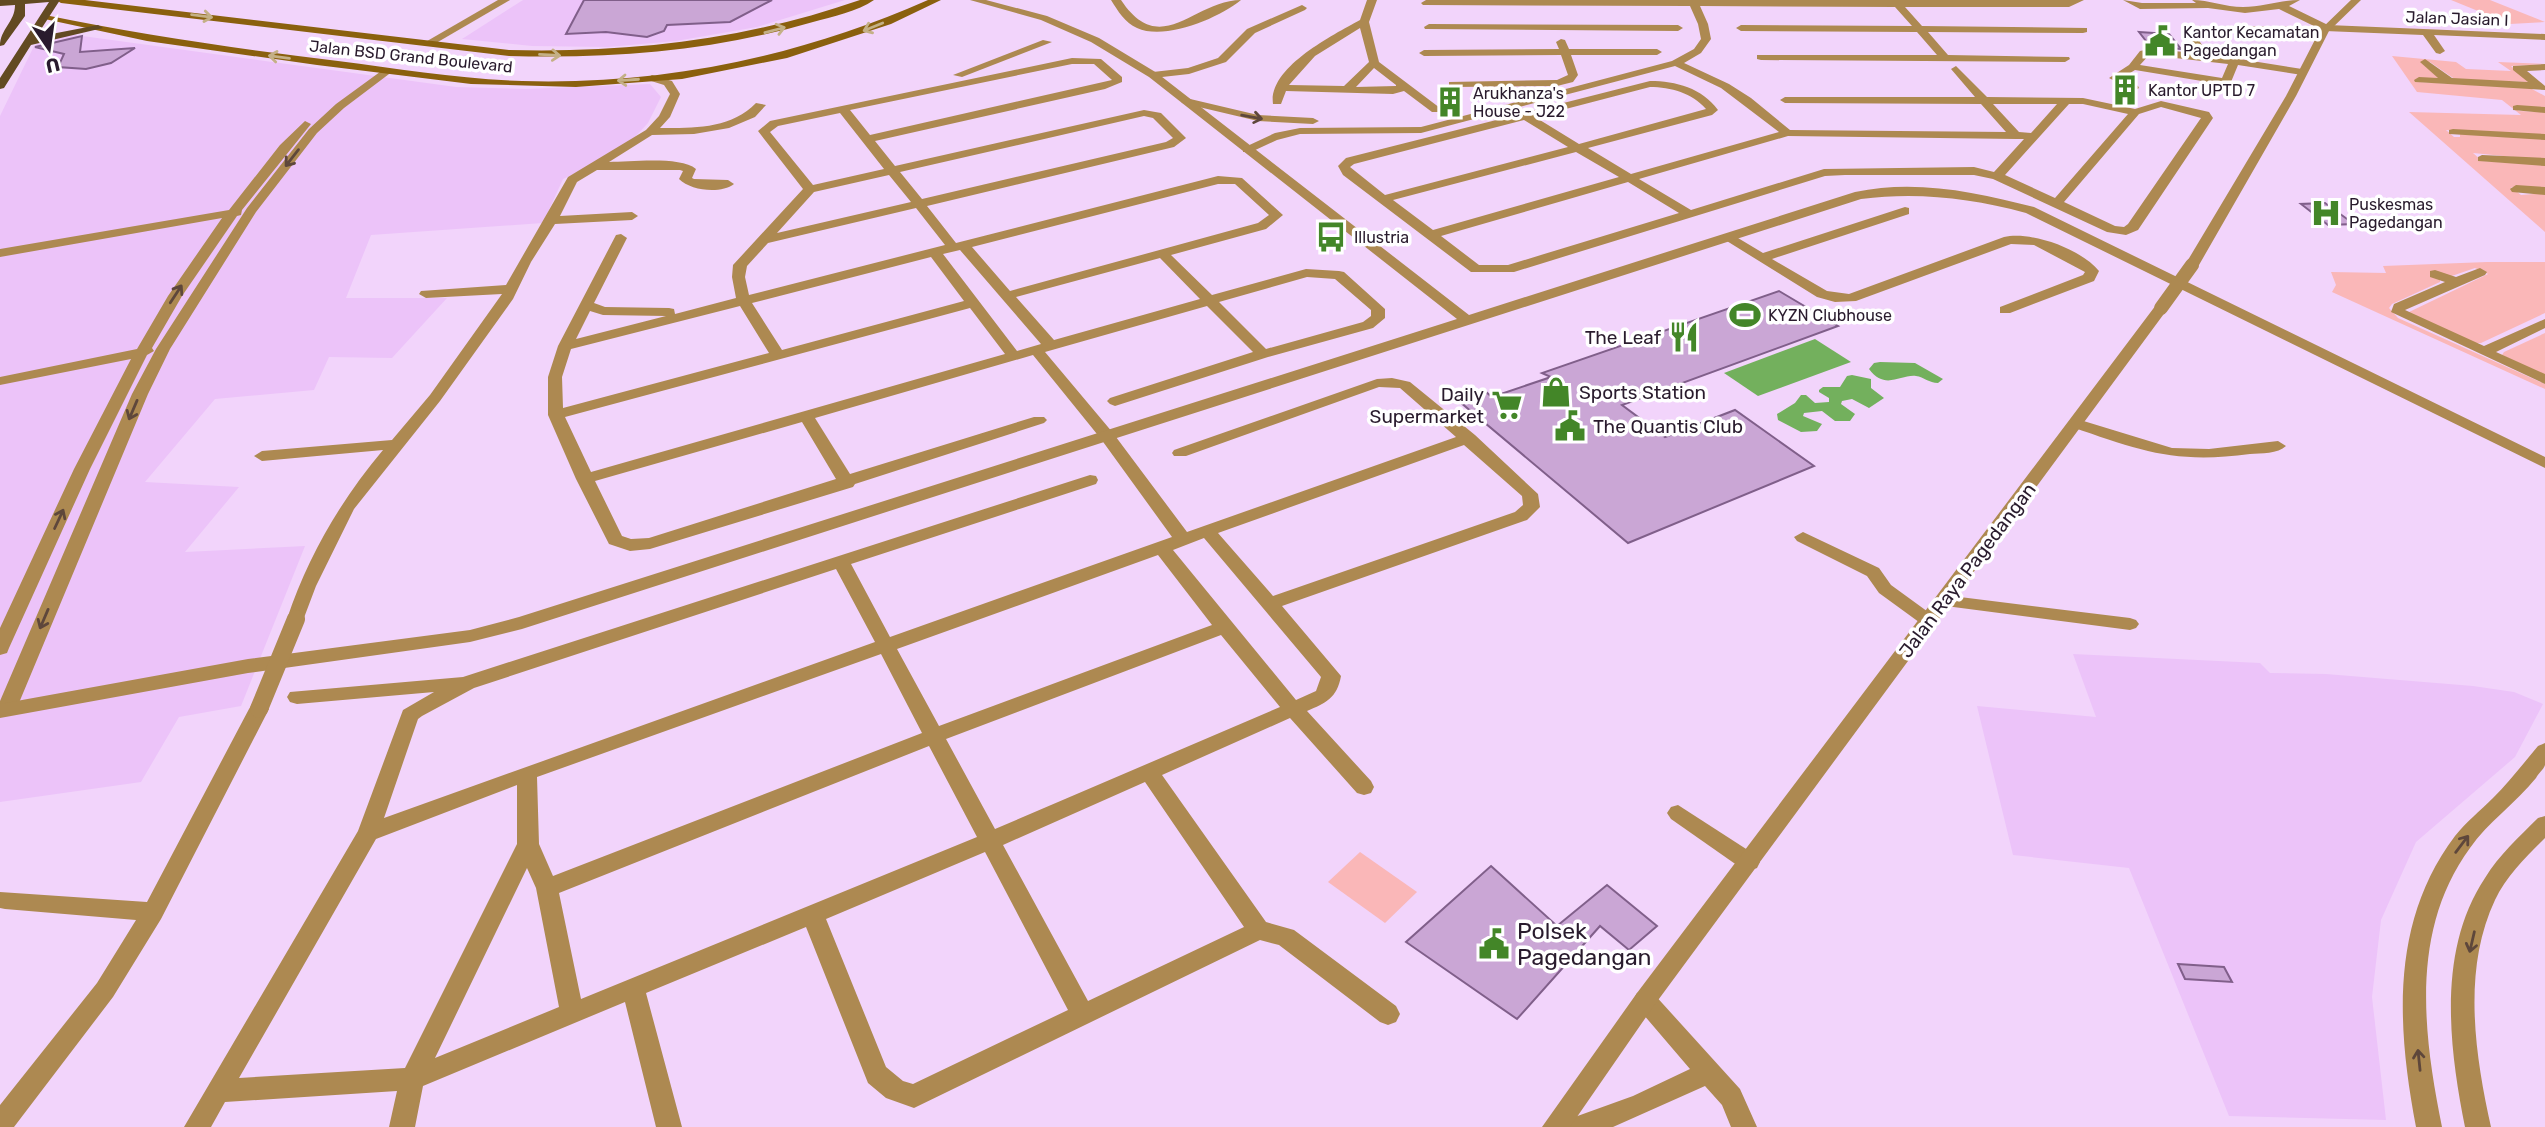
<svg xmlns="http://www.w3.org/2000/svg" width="2545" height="1127" viewBox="0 0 2545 1127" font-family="Rubik,sans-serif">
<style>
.built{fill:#ecc3f9}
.green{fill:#fab7b8}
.water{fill:#73b05d}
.building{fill:#caa6d5;stroke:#805f8a;stroke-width:2}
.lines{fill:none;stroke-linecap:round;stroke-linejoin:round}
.minor{fill:#ad8951;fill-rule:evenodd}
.tertiary{fill:#ad8951;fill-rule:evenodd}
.secondary{fill:#8a600e;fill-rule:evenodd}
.primary{fill:#624a22;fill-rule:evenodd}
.minor-bridge{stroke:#ad8951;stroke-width:18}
.tertiary-bridge{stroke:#ad8951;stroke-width:14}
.oneway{stroke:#c4b086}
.oneway2{stroke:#5e473b}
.labels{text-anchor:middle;stroke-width:7;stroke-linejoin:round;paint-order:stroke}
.far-street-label{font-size:16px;fill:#291b2d;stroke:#fff}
.far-poi-label{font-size:16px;fill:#291b2d;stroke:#fff;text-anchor:start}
.poi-label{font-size:19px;fill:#291b2d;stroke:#fff;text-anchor:end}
.street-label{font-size:19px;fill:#291b2d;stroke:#fff}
.near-poi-label{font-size:23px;fill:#291b2d;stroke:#fff;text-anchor:start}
</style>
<rect width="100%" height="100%" fill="#f2d4fb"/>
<g class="built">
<polygon points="523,0 845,0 757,27 676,41 608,47 532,46 462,39"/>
<polygon points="68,34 456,87 526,89 650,84 661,97 648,123 635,137 597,163 563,179 543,223 371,235 346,298 447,298 392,358 329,357 314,390 215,399 145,482 239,487 185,552 305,546 241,706 179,717 141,782 0,802 0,116 34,46 48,38"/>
<polygon points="2073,654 2260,663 2270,673 2326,674 2473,686 2514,692 2543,704 2515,757 2416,842 2381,920 2372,997 2386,1120 2229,1116 2129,868 2013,855 1977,706 2096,717"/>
</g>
<g class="green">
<polygon points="2451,0 2490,0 2545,22 2510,24"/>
<polygon points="2392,56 2456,62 2466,69 2511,71 2498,62 2545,64 2511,66 2529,82 2456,80 2430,62 2421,62 2439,78 2416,79 2419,82 2530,88 2545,96 2545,108 2514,107 2519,111 2545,112 2545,135 2446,130 2454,137 2460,137 2460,134 2545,139 2545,160 2473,153 2482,161 2545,165 2545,188 2511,187 2521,195 2545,193 2545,232 2409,112 2521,115 2502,100 2417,92"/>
<polygon points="2487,262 2545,262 2545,313 2481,343 2475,343 2407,313 2488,274 2475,268 2440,280 2440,282 2392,304 2389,308 2398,318 2545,384 2545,389 2332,292 2336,285 2331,272 2386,273 2383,266"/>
<polygon points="2545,333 2545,376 2502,355 2504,352"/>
<polygon points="1360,852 1417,892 1385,923 1328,882"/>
</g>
<g class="water">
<polygon points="1815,339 1851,362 1758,396 1724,373"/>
<path d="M1880 362 1915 363 1943 379 1938 383C1929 383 1924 377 1916 376 1901 374 1885 391 1869 369L1874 363Z"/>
<polygon points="1852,375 1871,379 1871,388 1884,398 1869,408 1852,399 1842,401 1841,404 1855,414 1850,421 1835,421 1822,411 1804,413 1803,416 1822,424 1817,431 1801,432 1778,420 1777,414 1795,403 1801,395 1806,395 1815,403 1829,402 1829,398 1819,392 1819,390 1823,387 1840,387 1847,376"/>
</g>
<g class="building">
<polygon points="584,0 772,0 730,22 667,25 664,31 647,37 606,32 566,34"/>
<polygon points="2139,32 2169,34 2181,49 2150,46"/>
<polygon points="82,36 80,52 135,48 111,63 86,69 58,67 64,54 35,47"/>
<polygon points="2325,203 2354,224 2328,225 2301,204"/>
<polygon points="1779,291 1838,326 1622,405 1665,437 1735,410 1814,466 1628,543 1460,402 1486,392 1492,397 1551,377 1542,373"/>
<polygon points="1491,866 1557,926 1607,885 1657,926 1629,950 1600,926 1517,1019 1406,942"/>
<polygon points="2178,964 2224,967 2232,982 2185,979"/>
</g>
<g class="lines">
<g class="minor">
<path d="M1111 0H1121C1161 60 1194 0 1241 0 1219 18 1165 41 1137 28 1125 23 1118 11 1111 0Z"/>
<path d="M1367 0H1377L1369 22 1379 62 1440 108V112H1432L1404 91 1393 94 1286 91 1281 104H1273C1268 68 1331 36 1360 20ZM1360 28 1369 62 1344 86 1289 85 1315 56ZM1374 68 1396 85V86L1356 87Z"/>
<path d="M1426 0H2084L2069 7H1905L1922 26 2087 28V32L2083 33 1928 32 1948 55 2069 57 2070 59 2065 62 1761 60 1757 59V55H1937L1917 32 1741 31 1736 28 1741 25 1912 26 1895 7 1700 6 1708 24 1711 39 1701 53 1684 63 1729 84 1751 98 1790 130 2006 132 1981 104 1785 103 1780 100 1785 97H1975L1951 69 1956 66 1987 97 2083 98 2135 109 2161 101 2209 112 2213 118 2138 230 2126 235 2107 232 1993 179 1974 175H1845L1825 176 1514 272H1471L1343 175 1338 166 1346 158 1650 81C1676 81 1702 88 1718 110L1712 115 1588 148 1631 174 1779 132 1721 88 1675 66 1421 133 1300 134 1277 140 1251 152H1243V148L1275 133 1300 128 1421 127 1672 61 1694 49 1701 39 1698 24 1690 6 1423 5 1421 3ZM1650 87C1671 87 1692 93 1706 109L1579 144 1535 117ZM1993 104H2057L2031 133 2019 132ZM2069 104H2083L2128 114 2055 198 2005 175ZM2161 107 2201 118 2128 224 2124 227 2115 226 2064 202 2139 114ZM1524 120 1568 147 1385 195 1350 167 1354 164ZM1788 136 2016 139H2024L1994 172 1974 167 1824 169 1691 210 1639 179ZM1576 152 1619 177 1433 230 1393 200ZM1628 182 1679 213 1508 265H1479L1441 236Z"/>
<path d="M2123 0 2142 3H2196L2192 0C2209 0 2225 7 2243 7 2263 7 2281 0 2300 0L2289 6 2328 25 2545 34V40L2434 35 2445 51 2440 54 2436 53 2423 35 2325 31 2321 33 2198 31 2200 42 2208 54 2302 69 2307 72 2302 75 2238 65 2231 82 2226 85 2135 70 2122 78 2138 86 2139 88 2134 91 2109 78 2129 65 2140 51 2149 49 2197 53 2190 42 2189 26 2316 27 2279 9 2245 13 2208 8 2140 9ZM2149 55 2228 64 2222 78 2140 65Z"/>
<polygon points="1302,5 1307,8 1305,10 1255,33 1226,62 1189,74 1153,78 1148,75 1153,72 1188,68 1218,58 1247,29"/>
<polygon points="1429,24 1678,25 1683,28 1678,31 1425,29 1424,27"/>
<polygon points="1561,39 1565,40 1569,49 1657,49 1662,52 1657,55 1571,55 1578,75 1573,82 1557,86 1453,87 1449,86 1449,82 1557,80 1568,75 1561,55 1424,56 1419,53 1424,50 1559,49 1556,42"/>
<polygon points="1043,40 1052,42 962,77 953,75"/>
<path d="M1072 58 1101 59 1122 77V82L1105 89 875 141 895 166 1144 110 1161 113 1186 138 1174 147 927 206 956 243 1218 176 1242 178 1283 215 1266 229 1171 255 1212 295 1306 269 1339 271 1344 272 1385 309V318L1373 328 1268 357 1115 406 1110 404 1107 401 1110 398 1253 352 1207 306 1045 352 1113 433 1187 532 1456 437 1400 388 1379 387 1186 456H1174L1172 453 1174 450 1377 379 1392 378 1410 382 1475 435 1538 494 1540 507 1527 520 1282 606 1341 676C1337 698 1326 703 1307 711L1371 781 1374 787 1371 793 1364 795 1357 793 1290 718 1162 775 1266 922 1294 930 1396 1006 1400 1014 1396 1022 1388 1025 1380 1022 1279 945 1260 940 914 1108 886 1098 868 1083 806 927 646 993 682 1127H656L625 1002 423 1086 415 1127H389L397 1091 225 1102 211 1127H184L358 831 403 710 434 692 297 704 290 702 287 697 290 692 463 677 1090 475 1096 476 1098 480 1096 484 851 564 890 637 1172 537 1101 439 1033 355 815 418 850 474 1034 417H1044L1047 420 1044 423 855 484 853 487 650 549 630 551 609 544 576 479 548 415V377L558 346 616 235 621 234 627 238 594 303 605 307 669 308 674 309 675 314 736 298 732 277 733 265 803 189 758 131 770 121ZM1072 64H1094L1112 80 870 135 850 110ZM840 113 884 169 813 185 770 132 778 126ZM1144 116 1153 118 1173 138 1166 142 922 199 900 172ZM889 175 911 202 777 233 814 192ZM1218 184H1235L1269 215 1258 223 1010 291 972 247ZM916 208 945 245 749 295 745 277 747 266 768 243ZM960 250 1041 344 1017 351 943 254ZM931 257 964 301 782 350 752 303ZM1160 258 1200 299 1054 340 1016 297ZM1307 277 1335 279 1371 310V316L1363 322 1266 349 1219 302ZM740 306 769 353 563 408 562 377 571 349ZM970 308 1005 354 591 472 565 417ZM590 311 603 315 666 316 576 339ZM802 422 836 479 649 538 631 539 622 536 595 481ZM1464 445 1522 496 1523 505 1515 512 1273 596 1218 533ZM1204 538 1321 677 1316 691 1296 700 1173 550ZM1158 555 1212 625 939 726 897 649ZM836 569 875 642 384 818 418 719 422 716 474 688ZM1221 635 1280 707 995 829 946 739ZM881 654 922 733 553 876 539 844 537 777ZM929 746 977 837 581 999 559 893ZM1145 782 1244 927 1088 1001 1003 845ZM517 785V844L405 1068 239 1078 376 839ZM985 852 1068 1010 913 1084 903 1081 886 1067 826 919ZM527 868 536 888 559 1007 435 1058Z"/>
<polygon points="2425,59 2452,78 2528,82 2513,70 2513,66 2545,64 2545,70 2527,71 2545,86 2545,90 2415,82 2414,80 2419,77 2438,78 2420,62"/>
<polygon points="384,69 393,71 344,108 317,133 256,212 170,349 148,394 16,710 13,715 0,715 0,701 132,394 156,349 247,208 309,129 336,104"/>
<path d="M652 75 672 81 680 94 670 117 660 128C694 128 731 129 756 103L766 105 755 117 729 128 694 134 652 135 609 162C631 162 680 156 696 169L692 178 694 179 728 180 734 184C721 194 691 191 679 179L683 171 680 170H597L577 182 560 216 632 212 638 216 632 220 555 224 531 262 513 299 440 401 354 509 316 586 302 623H290L287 619C308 556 341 500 383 450L262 461 254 456 262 451 392 440 430 395 502 294 426 298 419 294 421 291 506 285 568 177 646 130 659 116 670 94 664 85 648 80 647 78Z"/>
<polygon points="1186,98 1258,115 1313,118 1319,121 1313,124 1258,121 1182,103 1181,101"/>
<polygon points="2517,105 2545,107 2545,113 2513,110 2513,106"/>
<polygon points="305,121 311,124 242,210 241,215 237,216 182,296 152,348 154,351 147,355 90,469 9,648 7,653 0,655 0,628 74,469 131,359 0,385 0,377 137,349 168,296 222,218 0,257 0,249 229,210 280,145"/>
<polygon points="2453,129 2545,134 2545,140 2449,134 2449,130"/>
<polygon points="2482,155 2545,158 2545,166 2478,161 2478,157"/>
<polygon points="2516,185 2545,187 2545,195 2512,192 2510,189"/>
<path d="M1905 207 1909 208V214L1772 259 1827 291 1849 294 2004 237C2032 231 2081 249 2099 271L2094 281 2010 313H2000V307L2083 275 2085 272 2034 245 2011 244 1856 301 1835 302 1817 297 1722 238 1728 234 1733 235 1763 253Z"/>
<polygon points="2480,268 2487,272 2485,275 2405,310 2484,346 2545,319 2545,328 2496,352 2545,374 2545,384 2391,312 2394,304 2445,282 2430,277 2430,271 2435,270 2456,277"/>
<path d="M2077 419 2172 448 2209 449 2278 441 2286 446C2278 454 2261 453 2250 454 2175 464 2141 451 2072 427L2069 424 2072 421Z"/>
<polygon points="1803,532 1879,568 1891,585 1935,617 1938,621 1935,625 1923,625 1879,593 1867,576 1797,541 1794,537"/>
<polygon points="1944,595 2130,618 2136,620 2139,624 2136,628 2130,630 1938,605 1935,601 1938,597"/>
<polygon points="259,702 266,704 269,709 161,919 113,997 14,1127 0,1127 0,1105 97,983 136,920 5,909 0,908 0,892 147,902 249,709 252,704"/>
<polygon points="1678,805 1757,856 1760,862 1757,868 1749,871 1741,868 1671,819 1667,813 1671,807"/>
<polygon points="1645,989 1653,993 1740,1089 1757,1127 1731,1127 1722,1105 1705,1086 1613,1127 1568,1127 1572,1118 1633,1096 1690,1069 1637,1007 1633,1000 1637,993"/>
</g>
<g class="tertiary">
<polygon points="498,0 510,0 431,46 422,44"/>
<path d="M970 0H986L1047 16 1099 38 1157 73 1469 315 1855 192C1915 179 1976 192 2034 207L2545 457V468L2026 213C1970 198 1918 192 1861 199L522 629 470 642 248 673 0 718V704L248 659 470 630 519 617 1457 319 1149 77 1091 42 1041 20Z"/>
<polygon points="2351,0 2361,0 2329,31 2296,96 2199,265 2197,268 2187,268 2185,265 2286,96 2320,30"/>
<polygon points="2161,304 2166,305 2166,311 1653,1007 1570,1127 1542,1127 1637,993 2156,305"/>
<path d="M2545 743C2545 750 2545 759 2545 765 2544 769 2538 774 2536 778 2516 803 2488 822 2470 848 2410 930 2423 1033 2442 1127H2416C2397 1027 2390 922 2455 836 2466 822 2480 811 2493 798 2509 782 2523 764 2538 746Z"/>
<path d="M2545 816V838C2527 856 2506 876 2495 900 2462 970 2475 1055 2491 1127H2465C2449 1047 2437 950 2485 878 2499 855 2519 837 2538 818Z"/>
</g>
<g class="secondary">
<path d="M56 0H85L509 50C630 53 745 40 860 0H874C858 11 832 17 813 22 713 51 613 59 509 56L61 3Z"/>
<path d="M928 0H941L891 24 787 58 682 79 576 87 471 84 317 65 147 41 40 18 45 15C142 35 240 49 338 61 399 69 460 79 522 81 663 85 799 57 928 0Z"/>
</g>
<path class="primary" d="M0 0H60L36 37 98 25 103 28 31 45 4 88 0 89V78L49 2 25 4V16L4 45 0 46C0 29 15 22 15 5L0 6Z"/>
<polyline class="minor-bridge" points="259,709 296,619"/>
<polyline class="tertiary-bridge" points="2161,308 2192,265"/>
</g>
<defs><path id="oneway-shaft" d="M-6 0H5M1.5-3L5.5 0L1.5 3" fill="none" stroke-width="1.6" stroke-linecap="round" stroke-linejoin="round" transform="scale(1.75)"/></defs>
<g class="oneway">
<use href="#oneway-shaft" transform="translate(202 16) rotate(7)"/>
<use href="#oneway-shaft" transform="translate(873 27) rotate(158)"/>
<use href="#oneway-shaft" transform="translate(775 30) rotate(-15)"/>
<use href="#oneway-shaft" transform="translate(550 55) rotate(3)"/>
<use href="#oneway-shaft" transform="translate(279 57) rotate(-173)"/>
<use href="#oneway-shaft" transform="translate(628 80) rotate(176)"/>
</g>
<g class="oneway2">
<use href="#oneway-shaft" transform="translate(1252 117) rotate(10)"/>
<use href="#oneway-shaft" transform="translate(292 158) rotate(128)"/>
<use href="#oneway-shaft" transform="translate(176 294) rotate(-57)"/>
<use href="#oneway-shaft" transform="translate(133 410) rotate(113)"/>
<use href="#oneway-shaft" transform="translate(59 519) rotate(-65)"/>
<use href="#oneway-shaft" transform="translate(44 619) rotate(113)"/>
<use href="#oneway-shaft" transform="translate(2462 844) rotate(-53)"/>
<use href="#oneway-shaft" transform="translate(2472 942) rotate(103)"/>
<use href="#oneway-shaft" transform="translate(2419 1060) rotate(-96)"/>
</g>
<defs>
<g id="civic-bare" transform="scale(2.415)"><path d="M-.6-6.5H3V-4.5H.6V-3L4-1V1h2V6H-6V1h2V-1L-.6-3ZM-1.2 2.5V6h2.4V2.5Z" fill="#438628" stroke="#fff" stroke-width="2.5" paint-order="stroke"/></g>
<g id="building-bare" transform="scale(2.415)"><path d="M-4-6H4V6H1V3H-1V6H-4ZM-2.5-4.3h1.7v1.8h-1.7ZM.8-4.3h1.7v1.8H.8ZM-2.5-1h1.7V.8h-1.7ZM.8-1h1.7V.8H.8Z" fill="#438628" stroke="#fff" stroke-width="2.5" paint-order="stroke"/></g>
<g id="hospital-bare" transform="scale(2.415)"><path d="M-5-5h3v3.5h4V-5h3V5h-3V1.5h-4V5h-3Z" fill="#438628" stroke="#fff" stroke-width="2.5" paint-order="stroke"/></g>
<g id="bus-bare" transform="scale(2.415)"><path d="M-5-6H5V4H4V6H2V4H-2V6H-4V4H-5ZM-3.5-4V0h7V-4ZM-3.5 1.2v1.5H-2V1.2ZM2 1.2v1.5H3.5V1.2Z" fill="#438628" stroke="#fff" stroke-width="2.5" paint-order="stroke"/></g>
<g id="stadium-bare" transform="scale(2.415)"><path d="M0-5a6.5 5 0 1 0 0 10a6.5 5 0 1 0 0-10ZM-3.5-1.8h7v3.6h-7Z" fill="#438628" stroke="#fff" stroke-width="2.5" paint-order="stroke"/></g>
<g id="restaurant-bare" transform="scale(2.415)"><path d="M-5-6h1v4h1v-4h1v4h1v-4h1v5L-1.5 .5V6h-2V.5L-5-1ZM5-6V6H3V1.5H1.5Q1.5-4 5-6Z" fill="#438628" stroke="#fff" stroke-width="2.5" paint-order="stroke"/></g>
<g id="shop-bare" transform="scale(2.415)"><path d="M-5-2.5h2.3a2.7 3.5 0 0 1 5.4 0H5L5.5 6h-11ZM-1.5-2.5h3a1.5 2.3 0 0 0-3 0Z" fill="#438628" stroke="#fff" stroke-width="2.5" paint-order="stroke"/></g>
<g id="supermarket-bare" transform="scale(2.415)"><path d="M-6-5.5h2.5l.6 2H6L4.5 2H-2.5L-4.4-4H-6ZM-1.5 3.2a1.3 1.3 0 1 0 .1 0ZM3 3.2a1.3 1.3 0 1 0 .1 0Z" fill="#438628" stroke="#fff" stroke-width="2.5" paint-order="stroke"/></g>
</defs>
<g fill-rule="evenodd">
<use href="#civic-bare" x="2160" y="41"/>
<use href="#building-bare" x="2125" y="90"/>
<use href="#building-bare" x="1450" y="102"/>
<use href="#hospital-bare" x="2326" y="213"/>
<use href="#bus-bare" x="1331" y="237"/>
<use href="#stadium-bare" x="1745" y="315"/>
<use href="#restaurant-bare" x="1684" y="337"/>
<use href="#shop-bare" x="1556" y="392"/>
<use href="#supermarket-bare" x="1507" y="405"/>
<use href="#civic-bare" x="1570" y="426"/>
<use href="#civic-bare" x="1494" y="944"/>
</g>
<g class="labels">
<g class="far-street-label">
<text transform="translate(2457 18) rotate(2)" y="6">Jalan Jasian I</text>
<text transform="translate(411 56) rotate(6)" y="6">Jalan BSD Grand Boulevard</text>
</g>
<g class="far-poi-label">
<text x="2183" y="38">Kantor Kecamatan<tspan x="2183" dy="18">Pagedangan</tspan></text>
<text x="2148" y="96">Kantor UPTD 7</text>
<text x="1473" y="99">Arukhanza's<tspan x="1473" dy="18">House - J22</tspan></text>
<text x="2349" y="210">Puskesmas<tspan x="2349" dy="18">Pagedangan</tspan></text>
<text x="1354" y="243">Illustria</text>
<text x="1768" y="321">KYZN Clubhouse</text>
</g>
<g class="poi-label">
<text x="1661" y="344">The Leaf</text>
<text x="1579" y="399" text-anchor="start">Sports Station</text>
<text x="1484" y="401">Daily<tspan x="1484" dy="22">Supermarket</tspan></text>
<text x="1593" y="433" text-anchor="start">The Quantis Club</text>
</g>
<g class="street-label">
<text transform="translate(1967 570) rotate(-53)" y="7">Jalan Raya Pagedangan</text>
</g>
<g class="near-poi-label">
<text x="1517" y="939">Polsek<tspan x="1517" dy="26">Pagedangan</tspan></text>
</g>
</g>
<g transform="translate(49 49) rotate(167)" stroke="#ffffff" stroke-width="5" paint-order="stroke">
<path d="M0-5L12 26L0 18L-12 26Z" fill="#291b2d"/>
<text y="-10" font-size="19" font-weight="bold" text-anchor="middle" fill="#291b2d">U</text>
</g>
</svg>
